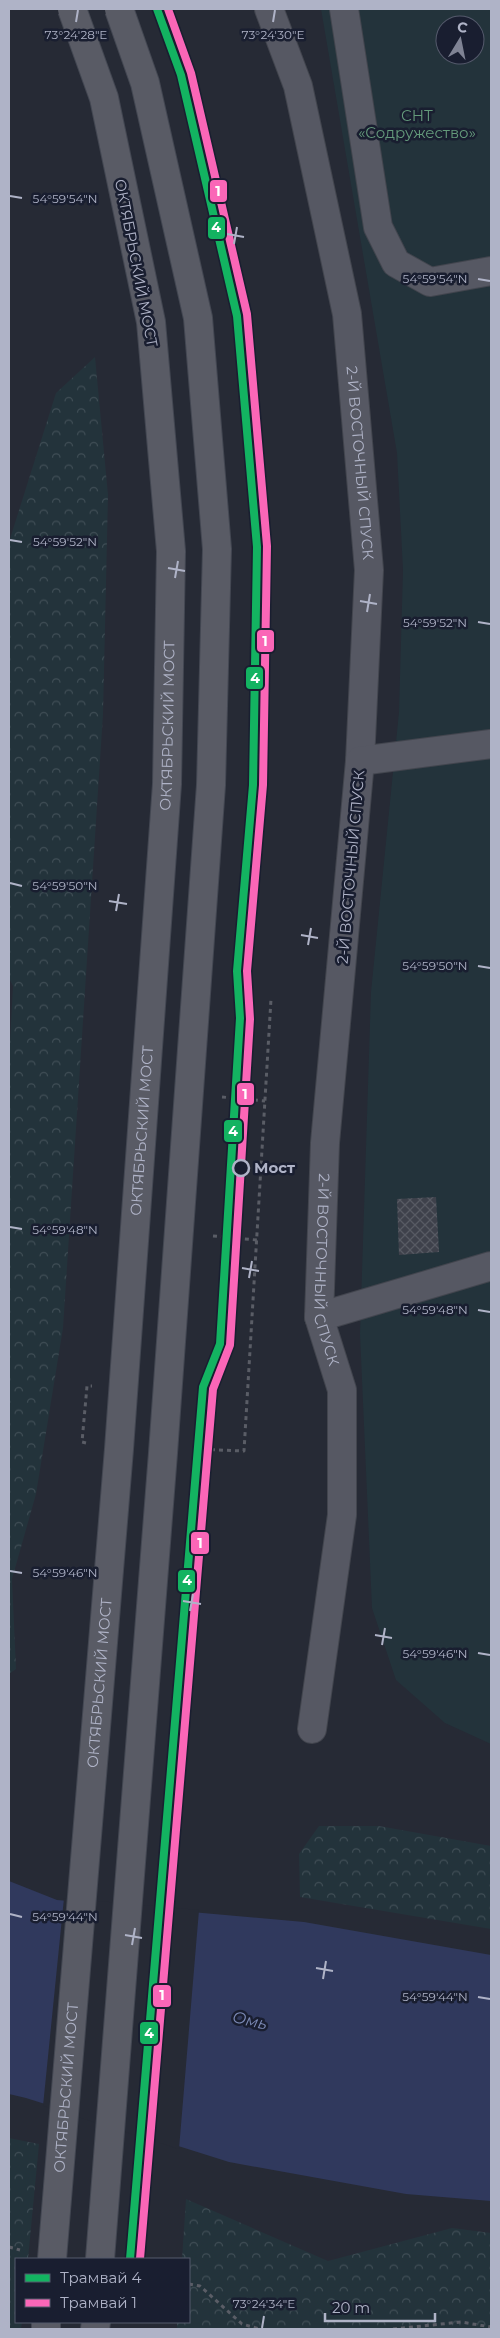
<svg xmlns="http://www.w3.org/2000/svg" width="500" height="2338" viewBox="0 0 500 2338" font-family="Montserrat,sans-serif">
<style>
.green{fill:#23333b;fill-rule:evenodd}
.forest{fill:url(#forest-crowns)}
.water{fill:#30395d}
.pier{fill:#262a35}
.building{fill:url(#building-cross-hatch)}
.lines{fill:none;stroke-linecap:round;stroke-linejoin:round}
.minor-casing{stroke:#42454e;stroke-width:30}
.major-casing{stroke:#434752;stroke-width:30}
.path{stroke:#5a5d66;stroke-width:3;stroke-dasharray:4 4;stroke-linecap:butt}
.minor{stroke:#565863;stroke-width:28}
.major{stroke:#595b65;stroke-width:28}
.major-bridge-casing{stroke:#434752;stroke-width:30;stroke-linecap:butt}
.major-bridge{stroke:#595b65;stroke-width:28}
.tram-1-casing{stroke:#191e30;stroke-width:11}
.tram-2-casing{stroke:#191e30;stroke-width:11}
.tram-1{stroke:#13b361;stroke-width:8}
.tram-2{stroke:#fa66b7;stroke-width:8}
.ticks{fill:none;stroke:#afb3c7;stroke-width:2}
.stop-dot{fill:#191e30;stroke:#afb3c7;stroke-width:2.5}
.labels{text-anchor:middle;stroke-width:5;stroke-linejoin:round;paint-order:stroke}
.park-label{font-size:15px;fill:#649a7b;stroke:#191e30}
.street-label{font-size:15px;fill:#afb3c7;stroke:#191e30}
.stop-label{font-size:15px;font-weight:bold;fill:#afb3c7;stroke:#191e30;text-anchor:start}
.water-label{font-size:16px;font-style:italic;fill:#7c8ab6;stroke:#191e30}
.ticks-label{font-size:12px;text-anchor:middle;fill:#afb3c7;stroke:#191e30;stroke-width:5;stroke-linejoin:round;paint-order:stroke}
.line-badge{stroke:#191e30;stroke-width:2}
.badge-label{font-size:14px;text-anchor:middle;font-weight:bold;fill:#fff}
</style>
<defs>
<pattern id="forest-crowns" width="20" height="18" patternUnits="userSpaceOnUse" patternTransform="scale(1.25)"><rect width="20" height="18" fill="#23333b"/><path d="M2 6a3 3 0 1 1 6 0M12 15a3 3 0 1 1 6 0" fill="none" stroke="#404e56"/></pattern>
<pattern id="building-cross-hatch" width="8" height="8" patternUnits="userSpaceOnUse" patternTransform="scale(1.25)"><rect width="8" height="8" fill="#3e414b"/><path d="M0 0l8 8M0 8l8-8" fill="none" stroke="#575a63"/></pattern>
</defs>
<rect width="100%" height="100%" fill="#262a35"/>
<path class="green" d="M321 9H491V1744L445 1723 396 1680 372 1608 360 1334 371 992 399 712 403 570 397 453ZM445 25H475V55H445Z"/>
<g class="forest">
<polygon points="95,357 108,495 103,714 63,1328 36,1494 12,1579 16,1669 9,1674 9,1061 13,986 9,978 9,542 56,393"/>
<polygon points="319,1826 379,1826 491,1846 491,1929 300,1897 299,1854"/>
<polygon points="9,2138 39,2144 28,2259 16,2259 16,2322 22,2322 21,2329 9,2329"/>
<polygon points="186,2199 328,2261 452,2228 491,2233 491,2329 177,2329 177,2322 189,2322 189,2259 182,2259"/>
</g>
<polygon class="water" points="9,1881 57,1900 304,1922 491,1955 491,2201 406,2194 229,2162 26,2098 9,2094"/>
<polygon class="pier" points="64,1898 199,1910 179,2149 43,2106"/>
<polygon class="building" points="436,1197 439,1252 399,1255 397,1199"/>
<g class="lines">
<g class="minor-casing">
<g id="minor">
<path id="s1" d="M269 9 298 86 347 314 369 570 360 761 325 1143 319 1317 342 1390V1515L312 1729"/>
<polyline points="344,9 378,227 396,263 430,282 491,271"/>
<polyline points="360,761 491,744"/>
<polyline points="319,1317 491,1266"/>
</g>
</g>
<g class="major-casing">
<g id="major">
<polyline points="46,2329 46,2322"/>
<polyline points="95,2329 96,2322"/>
</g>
</g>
<g class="path">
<polyline points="222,1097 265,1101"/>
<polyline points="213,1236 257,1240"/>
<polyline points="86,1443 82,1442 87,1386 92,1386"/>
<polyline points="195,1449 244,1451 271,999"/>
<polyline points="9,2247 20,2250"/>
<polyline points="189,2284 200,2286 242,2324 260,2329"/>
<polyline points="393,2329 461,2322 491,2327"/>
</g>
<use href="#minor" class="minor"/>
<use href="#major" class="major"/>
<g class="major-bridge-casing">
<g id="major-bridge">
<path id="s2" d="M52 2259 119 1449 167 784 171 551 151 322 104 98 72 9"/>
<polyline points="100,2259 163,1453 211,785 217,549 198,318 145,83 119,9"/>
</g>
</g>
<use href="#major-bridge" class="major-bridge"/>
<g class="tram-1-casing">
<polyline id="tram-1" points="130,2259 203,1387 220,1344 240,1018 237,971 253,785 257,547 237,316 181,75 157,9"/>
</g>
<g class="tram-2-casing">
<polyline id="tram-2" points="140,2259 213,1389 230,1345 250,1019 247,971 263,785 267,546 247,314 191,73 168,9"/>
</g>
<use href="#tram-1" class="tram-1"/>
<use href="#tram-2" class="tram-2"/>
</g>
<path class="ticks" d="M76 22 78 10M273 22 275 10M10 196 22 198M227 234 244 237M234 244 237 227M478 279 490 281M10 540 22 542M168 568 185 571M175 578 178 561M360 601 377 604M367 612 370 594M478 622 490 624M10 883 22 886M109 901 127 904M116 911 119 894M301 935 318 938M308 945 311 928M478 966 490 968M10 1227 22 1229M242 1268 259 1271M249 1278 252 1261M478 1310 490 1312M10 1571 22 1573M183 1601 201 1604M190 1611 193 1594M375 1635 392 1638M382 1645 385 1628M478 1653 490 1655M10 1914 22 1917M125 1935 142 1938M132 1945 135 1928M316 1968 333 1971M323 1979 326 1961M478 1997 490 1999M262 2328 264 2316"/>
<circle class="stop-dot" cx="241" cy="1168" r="8"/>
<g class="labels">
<g class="park-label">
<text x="417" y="121">СНТ<tspan x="417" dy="17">«Содружество»</tspan></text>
</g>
<g class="street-label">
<text transform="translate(136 263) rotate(79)" y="5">ОКТЯБРЬСКИЙ МОСТ</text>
<text dy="5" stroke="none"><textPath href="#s1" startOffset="465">2-Й ВОСТОЧНЫЙ СПУСК</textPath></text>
<text dy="5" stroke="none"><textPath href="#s2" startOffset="1538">ОКТЯБРЬСКИЙ МОСТ</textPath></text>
<text transform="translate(351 867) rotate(-85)" y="5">2-Й ВОСТОЧНЫЙ СПУСК</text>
<text dy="5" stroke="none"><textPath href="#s2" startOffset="1132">ОКТЯБРЬСКИЙ МОСТ</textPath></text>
<text dy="5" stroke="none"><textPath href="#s1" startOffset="1275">2-Й ВОСТОЧНЫЙ СПУСК</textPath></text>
<text dy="5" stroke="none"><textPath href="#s2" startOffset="578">ОКТЯБРЬСКИЙ МОСТ</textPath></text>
<text dy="5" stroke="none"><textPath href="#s2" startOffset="172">ОКТЯБРЬСКИЙ МОСТ</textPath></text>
</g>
<g class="stop-label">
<text x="254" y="1173">Мост</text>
</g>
<g class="water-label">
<text transform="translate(250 2020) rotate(13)" y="6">Омь</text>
</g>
</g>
<g class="ticks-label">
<text x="76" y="39">73°24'28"E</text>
<text x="273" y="39">73°24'30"E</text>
<text x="65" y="203">54°59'54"N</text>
<text x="435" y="283">54°59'54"N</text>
<text x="65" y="546">54°59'52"N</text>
<text x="435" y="627">54°59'52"N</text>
<text x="65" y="890">54°59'50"N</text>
<text x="435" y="970">54°59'50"N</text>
<text x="65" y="1234">54°59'48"N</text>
<text x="435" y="1314">54°59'48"N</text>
<text x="65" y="1577">54°59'46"N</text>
<text x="435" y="1658">54°59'46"N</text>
<text x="65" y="1921">54°59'44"N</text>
<text x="435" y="2001">54°59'44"N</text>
<text x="264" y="2308">73°24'34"E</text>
</g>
<g class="line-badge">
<rect x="209" y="179" width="19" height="24" rx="5" fill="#fa66b7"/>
<rect x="207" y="216" width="19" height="24" rx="5" fill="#13b361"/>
<rect x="256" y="629" width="19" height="24" rx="5" fill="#fa66b7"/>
<rect x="245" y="666" width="19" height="24" rx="5" fill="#13b361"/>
<rect x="236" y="1082" width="19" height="24" rx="5" fill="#fa66b7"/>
<rect x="223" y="1119" width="20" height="24" rx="5" fill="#13b361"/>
<rect x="190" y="1531" width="20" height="24" rx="5" fill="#fa66b7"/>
<rect x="177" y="1569" width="19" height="24" rx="5" fill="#13b361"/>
<rect x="152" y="1984" width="20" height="24" rx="5" fill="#fa66b7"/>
<rect x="139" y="2021" width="20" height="24" rx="5" fill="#13b361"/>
</g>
<g class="badge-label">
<text x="218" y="196">1</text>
<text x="216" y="232">4</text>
<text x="265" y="646">1</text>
<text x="255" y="683">4</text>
<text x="245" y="1099">1</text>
<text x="233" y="1136">4</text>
<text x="200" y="1548">1</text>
<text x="187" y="1585">4</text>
<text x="162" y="2000">1</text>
<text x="149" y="2038">4</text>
</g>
<rect width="500" height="2338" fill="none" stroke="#afb3c7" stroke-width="20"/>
<rect x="15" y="2258" width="175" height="65" fill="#191e30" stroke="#555a6c"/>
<rect x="25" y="2274" width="25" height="8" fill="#13b361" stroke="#555a6c"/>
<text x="60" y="2283" font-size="15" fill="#afb3c7">Трамвай 4</text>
<rect x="25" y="2299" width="25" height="8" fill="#fa66b7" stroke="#555a6c"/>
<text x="60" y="2308" font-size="15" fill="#afb3c7">Трамвай 1</text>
<g transform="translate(460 40) rotate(10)"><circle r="24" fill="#191e30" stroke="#555a6c"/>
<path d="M0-4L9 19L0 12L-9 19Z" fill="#7f8394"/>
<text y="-8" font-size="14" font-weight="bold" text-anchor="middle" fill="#afb3c7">С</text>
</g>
<path d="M325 2313v8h110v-8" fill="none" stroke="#afb3c7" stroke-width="2.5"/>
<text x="332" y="2313" font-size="15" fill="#afb3c7" stroke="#191e30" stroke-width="4" paint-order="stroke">20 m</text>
</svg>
